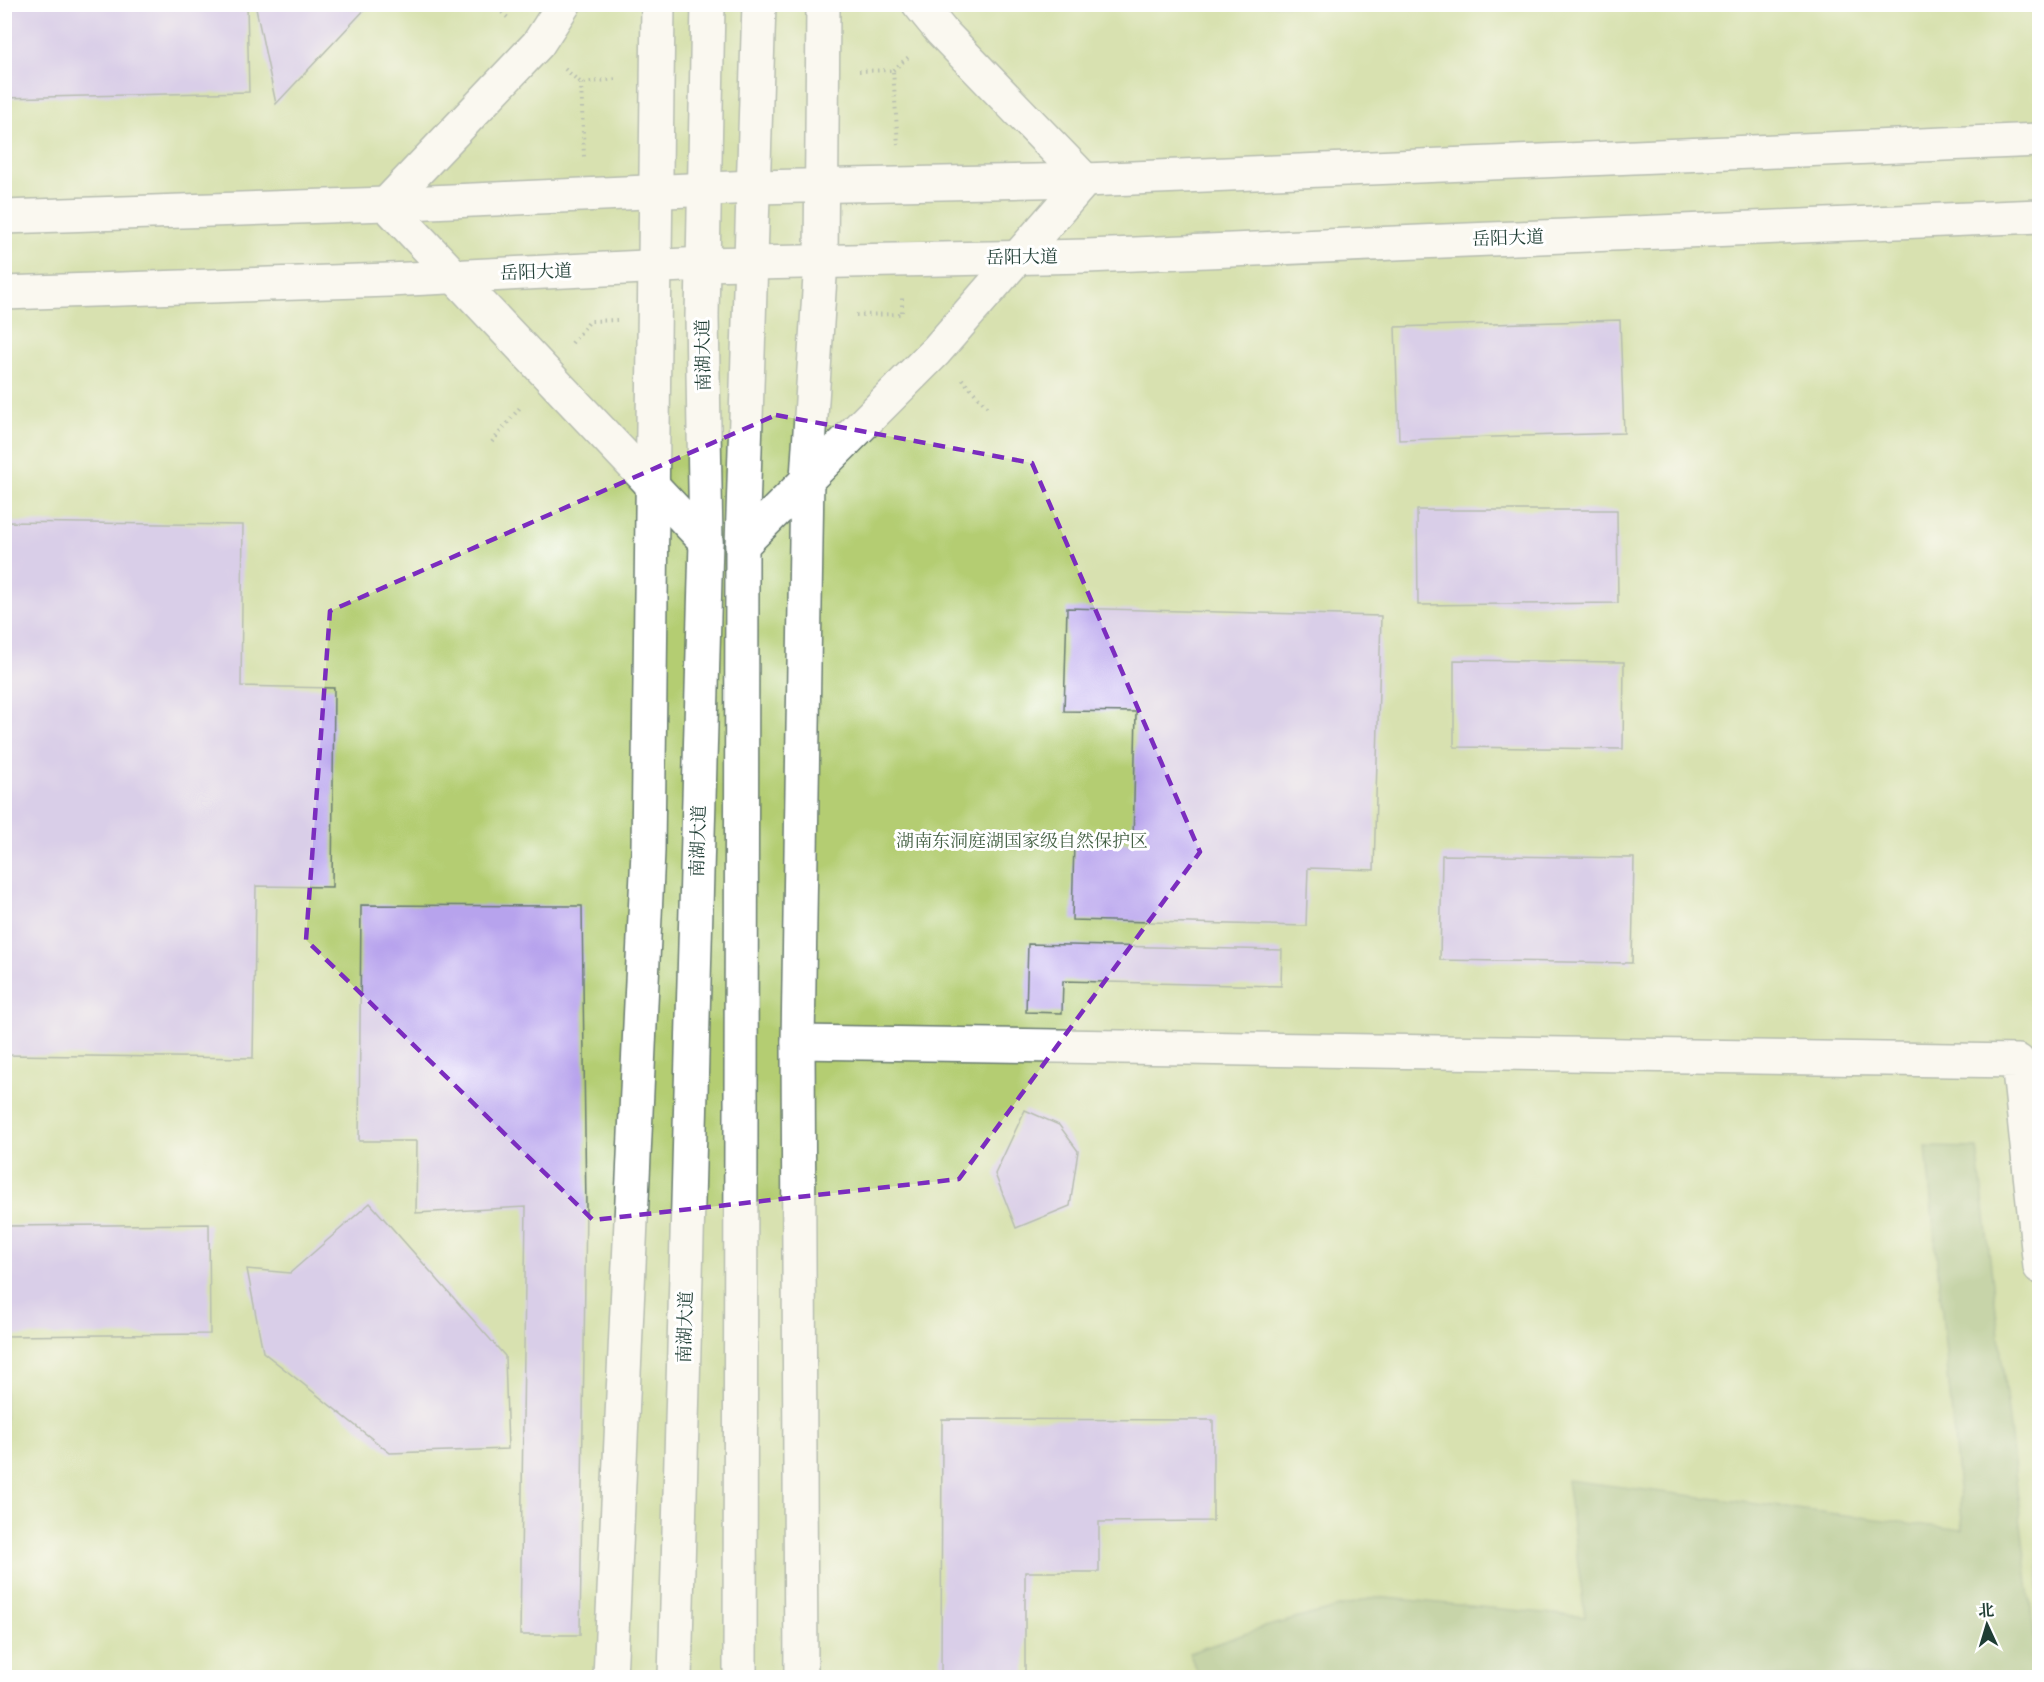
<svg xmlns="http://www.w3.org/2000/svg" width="2044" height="1682" viewBox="0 0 2044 1682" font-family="'IM FELL Great Primer','Noto Serif SC',serif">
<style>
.green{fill:#b4cd72;stroke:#6a8553;stroke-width:1.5}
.forest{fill:#8fb064;stroke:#57764c;stroke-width:1.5}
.building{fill:#b7a3ed}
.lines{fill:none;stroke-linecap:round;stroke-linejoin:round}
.minor-casing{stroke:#6a7c71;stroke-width:36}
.secondary-casing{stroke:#6a7c71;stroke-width:36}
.primary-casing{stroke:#6a7c71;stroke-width:36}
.path{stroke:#6a7c71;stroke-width:4;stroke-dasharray:1.5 4.5;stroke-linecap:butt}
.minor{stroke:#fff;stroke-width:33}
.secondary{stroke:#fff;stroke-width:33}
.primary{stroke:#fff;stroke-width:33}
.marked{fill:none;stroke:#7b2cbf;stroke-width:4.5;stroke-dasharray:12 8;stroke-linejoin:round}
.labels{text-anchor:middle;stroke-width:6;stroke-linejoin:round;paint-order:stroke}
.street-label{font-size:18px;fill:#1f3d34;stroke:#fff}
.park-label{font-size:18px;fill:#446144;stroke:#fff}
</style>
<rect width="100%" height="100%" fill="#fff"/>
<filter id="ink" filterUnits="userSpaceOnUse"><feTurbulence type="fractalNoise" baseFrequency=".0167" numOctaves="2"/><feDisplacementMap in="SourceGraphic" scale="12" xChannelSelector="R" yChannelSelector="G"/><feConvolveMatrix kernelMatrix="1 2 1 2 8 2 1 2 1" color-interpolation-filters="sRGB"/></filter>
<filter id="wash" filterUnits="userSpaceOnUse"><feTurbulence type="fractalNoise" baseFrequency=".008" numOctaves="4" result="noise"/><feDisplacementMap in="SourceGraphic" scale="24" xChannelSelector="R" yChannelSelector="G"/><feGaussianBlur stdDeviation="1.35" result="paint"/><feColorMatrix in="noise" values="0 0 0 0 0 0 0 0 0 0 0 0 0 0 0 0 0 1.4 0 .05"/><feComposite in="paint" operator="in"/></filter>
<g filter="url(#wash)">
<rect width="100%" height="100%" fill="#f5f2e3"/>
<polygon class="green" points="5,5 2039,5 2039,1677 5,1678"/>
<polygon class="forest" points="1926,1147 1977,1148 2039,1677 1200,1677 1189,1653 1265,1627 1376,1597 1585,1617 1567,1480 1963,1530"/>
<g id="blocks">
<g class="building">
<polygon points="4,4 247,4 249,92 4,98"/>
<polygon points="255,4 370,4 276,104"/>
<polygon points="1620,320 1624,433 1399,440 1395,327"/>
<polygon points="1417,510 1617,510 1618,603 1418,605"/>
<polygon points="4,522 243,525 241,686 334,688 332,887 256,886 253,1058 4,1055"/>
<polygon points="1067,608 1381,616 1374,870 1308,868 1306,926 1072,920 1074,842 1133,843 1136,712 1064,711"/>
<polygon points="1454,660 1624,662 1623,749 1454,747"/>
<polygon points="1442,855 1634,858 1632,963 1440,960"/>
<polygon points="361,905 582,906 586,1208 580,1635 520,1635 526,1207 416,1213 417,1141 359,1141"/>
<polygon points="1028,944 1282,950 1281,986 1063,981 1062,1013 1026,1012"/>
<polygon points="1025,1110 1059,1125 1078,1151 1070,1206 1016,1228 995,1174"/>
<polygon points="370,1203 505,1356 508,1449 390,1453 263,1352 247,1269 290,1273"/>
<polygon points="209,1224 210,1334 4,1336 4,1226"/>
<polygon points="942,1419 1213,1420 1213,1521 1099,1522 1099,1572 1025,1572 1025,1678 941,1678"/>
</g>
</g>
</g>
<g filter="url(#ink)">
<use href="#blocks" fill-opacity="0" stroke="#6a7c71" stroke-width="1.5"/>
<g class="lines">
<g class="minor-casing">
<polyline id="minor" points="798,1042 2018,1061 2040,1267"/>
</g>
<g class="secondary-casing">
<g id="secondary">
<polyline points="564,4 538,44 386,204 706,542"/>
<polyline points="742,545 936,351 1085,180 941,31 919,4"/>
<polyline points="610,1678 648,851 658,4"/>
<polyline points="801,1678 798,1042 807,478 821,261 823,4"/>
</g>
</g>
<g class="primary-casing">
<g id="primary">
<polyline points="4,217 386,204 753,187 1085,180 2040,140"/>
<polyline points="4,293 389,280 704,264 1087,256 2040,216"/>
<polyline points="675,1678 706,542 702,317 708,4"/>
<polyline points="740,1678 742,545 759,4"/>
</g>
</g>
<g class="path">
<polyline points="493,4 508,18"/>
<polyline points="565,69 581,83 618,79"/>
<polyline points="893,70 911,55"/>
<polyline points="859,71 893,70 898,145"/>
<polyline points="581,83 584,157"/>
<polyline points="856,315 902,314 902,297"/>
<polyline points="572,343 590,321 617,320"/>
<polyline points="962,379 990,410"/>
<polyline points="492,442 522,405"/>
</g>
<use href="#minor" class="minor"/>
<use href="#secondary" class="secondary"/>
<use href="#primary" class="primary"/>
</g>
</g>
<path d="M0 0H2044V1682H0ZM776 415 1032 463 1200 852 959 1179 593 1220 306 940 330 611Z" fill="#f5f2e3" fill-opacity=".55" fill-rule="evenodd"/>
<path class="marked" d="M776 415 1032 463 1200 852 959 1179 593 1220 306 940 330 611Z"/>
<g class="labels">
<g class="street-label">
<text transform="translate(1508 238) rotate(-2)" y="6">岳阳大道</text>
<text transform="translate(1022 257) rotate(-1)" y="6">岳阳大道</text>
<text transform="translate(536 272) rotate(-2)" y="6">岳阳大道</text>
<text transform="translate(703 355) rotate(-91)" y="6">南湖大道</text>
<text transform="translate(698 841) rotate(-88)" y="6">南湖大道</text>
<text transform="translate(685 1327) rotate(-88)" y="6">南湖大道</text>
</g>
<g class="park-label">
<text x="1022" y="847">湖南东洞庭湖国家级自然保护区</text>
</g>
</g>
<rect width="2044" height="1682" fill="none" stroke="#fff" stroke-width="24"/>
<g transform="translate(1987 1625) rotate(356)" stroke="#ffffff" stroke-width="4.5" paint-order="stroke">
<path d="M0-4.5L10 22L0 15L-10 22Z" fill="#1f3d34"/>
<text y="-9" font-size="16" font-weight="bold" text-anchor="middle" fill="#1f3d34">北</text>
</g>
</svg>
